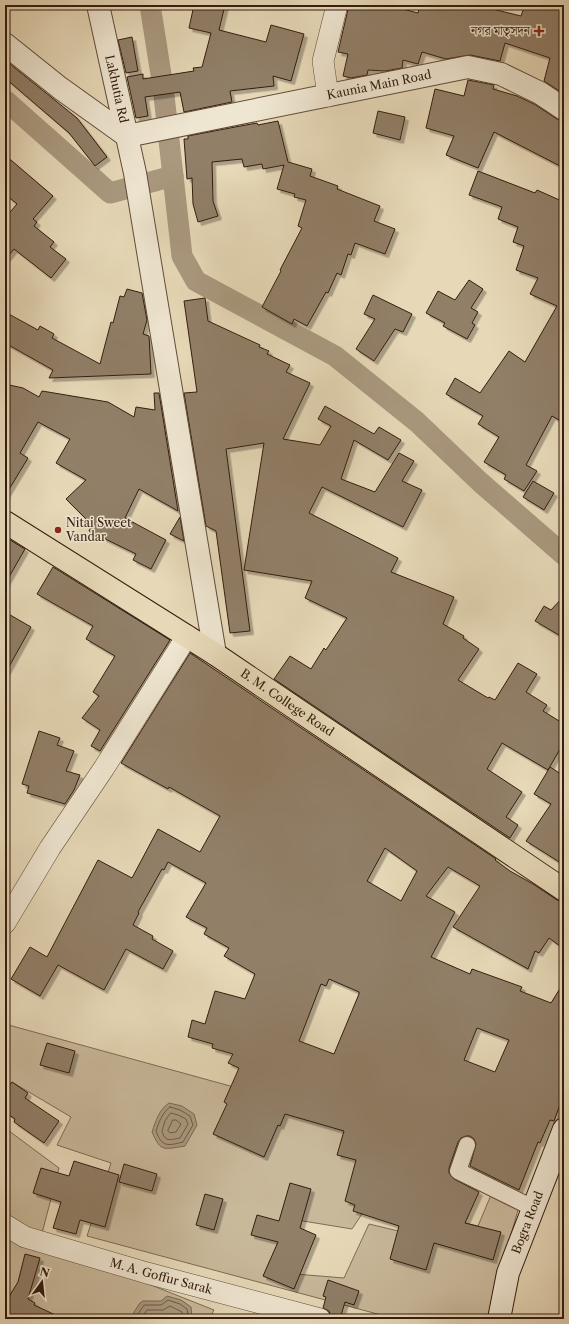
<svg xmlns="http://www.w3.org/2000/svg" width="569" height="1324" viewBox="0 0 569 1324" font-family="'Libre Caslon Text','Noto Serif Bengali',serif">
<style>
.green{fill:#c9b99b;stroke:#7e6b55}
.water{fill:#aa997f;stroke:#7b6752}
.lines{fill:none;stroke-linecap:round;stroke-linejoin:round}
.shore{stroke:#6f5b47;stroke-width:1}
.canal{stroke:#aa997f;stroke-width:21}
.building{fill:#917f67;stroke:#341d0f;fill-rule:evenodd;filter:url(#shadow)}
.pedestrian-casing{stroke:#614c39;stroke-width:18}
.minor-casing{stroke:#614c39;stroke-width:22}
.tertiary-casing{stroke:#614c39;stroke-width:24}
.secondary-casing{stroke:#341d0f;stroke-width:24}
.primary-casing{stroke:#341d0f;stroke-width:24}
.pedestrian{stroke:#efe6d1;stroke-width:16}
.minor{stroke:#efe6d1;stroke-width:21}
.tertiary{stroke:#efe6d1;stroke-width:22}
.secondary{stroke:#efe6d1;stroke-width:22}
.primary{stroke:#e7d9b8;stroke-width:22}
.poi-dot{fill:#8f2418;stroke:#efe6d1;stroke-width:1.5}
.labels{text-anchor:middle;stroke-width:3;stroke-linejoin:round;paint-order:stroke}
.poi-label{font-size:12px;fill:#341d0f;stroke:#efe6d1;text-anchor:end}
.street-label{font-size:12px;fill:#341d0f;stroke:#efe6d1}
</style>
<defs>
<filter id="shadow"><feDropShadow dx="3.5" dy="3.5" stdDeviation="0" flood-color="#0004"/></filter>
</defs>
<rect width="100%" height="100%" fill="#e7d9b8"/>
<filter id="stains"><feTurbulence type="fractalNoise" baseFrequency=".005" numOctaves="4"/><feColorMatrix values="0 0 0 0 .2 0 0 0 0 .09 0 0 0 0 .02 0 0 0 .5 -.17"/></filter>
<radialGradient id="worn" r=".72"><stop offset=".6" stop-color="#630" stop-opacity="0"/><stop offset="1" stop-color="#630" stop-opacity=".3"/></radialGradient>
<g class="green">
<polygon points="5,1024 281,1100 460,1153 431,1172 391,1170 352,1229 297,1220 271,1272 344,1278 369,1224 432,1239 442,1218 478,1226 491,1195 520,1203 487,1319 396,1319 87,1236 111,1163 57,1145 71,1117 12,1082 5,1090"/>
<polygon points="5,1128 59,1168 40,1241 214,1310 209,1319 5,1319"/>
</g>
<g class="water">
<path d="M169 1103 182 1106 194 1114 197 1125 185 1146C164 1149 161 1153 152 1132 156 1120 159 1110 169 1103Z"/>
<polygon points="167,1296 181,1300 191,1307 192,1319 131,1319 134,1312 140,1303 143,1301 161,1301"/>
</g>
<g class="lines">
<g class="shore">
<path d="M170 1107 180 1110 190 1116 193 1125 183 1142C167 1146 162 1147 156 1131 159 1122 162 1113 170 1107Z"/>
<path d="M171 1113 178 1115 186 1119 188 1124 180 1138C169 1140 165 1142 162 1131L165 1121Z"/>
<polygon points="173,1120 176,1120 181,1124 176,1132 170,1133 168,1131"/>
<polyline points="135,1319 138,1314 144,1305 161,1305 168,1300 180,1304 187,1309 189,1319"/>
<polyline points="141,1319 147,1310 163,1310 170,1306 182,1312 183,1319"/>
</g>
<g class="canal">
<polyline points="150,5 163,87 182,256 196,281 335,356 417,422 480,482 564,555"/>
<polyline points="5,100 110,193 173,176"/>
</g>
</g>
<g class="building">
<polygon points="194,5 225,5 219,30 266,42 271,25 304,34 291,81 273,76 274,86 230,91 232,102 184,112 180,92 145,97 148,116 136,118 127,77 143,74 143,79 194,71 193,68 202,67 211,33 189,28"/>
<polygon points="349,5 387,5 418,13 420,5 476,5 521,16 525,5 564,5 564,94 544,81 550,58 505,43 500,61 470,55 446,59 422,52 418,64 403,60 402,68 385,71 368,70 367,75 351,78 343,76 348,54 338,52"/>
<polygon points="132,37 138,71 126,73 118,40"/>
<polygon points="5,60 77,118 107,157 95,166 69,133 5,78"/>
<polygon points="468,80 494,85 493,89 517,96 534,104 557,119 564,121 564,168 494,132 478,168 446,155 454,136 426,128 435,89 464,96"/>
<polygon points="378,111 405,117 400,140 373,133"/>
<polygon points="278,121 288,162 312,169 310,176 338,186 337,189 380,206 374,221 395,229 385,254 355,243 351,255 348,254 341,275 337,273 328,293 326,292 307,326 294,319 292,324 262,307 281,271 280,270 302,228 298,226 306,200 294,197 295,194 277,189 284,165 263,169 262,164 244,167 242,159 212,162 213,201 218,216 198,222 193,204 192,178 187,179 184,139 188,139 188,136 235,127 257,123 258,125"/>
<polygon points="5,155 53,196 33,219 37,222 34,226 54,242 50,247 66,259 51,278 14,249 5,260 5,218 17,204 5,194"/>
<polygon points="478,171 535,193 537,190 564,202 564,423 552,416 526,465 537,471 524,491 504,479 506,475 484,462 499,437 478,424 483,416 446,394 455,378 480,393 509,351 525,362 557,306 530,294 538,278 516,270 524,246 513,242 518,227 498,219 502,207 469,195"/>
<polygon points="469,280 483,289 471,308 478,312 472,323 475,325 467,339 443,326 445,323 426,313 438,291 455,300"/>
<polygon points="127,289 142,293 147,320 143,334 149,336 151,374 49,378 53,370 5,343 5,312 38,330 40,326 54,334 52,338 100,364 111,322 113,323 120,296 124,297"/>
<polygon points="373,295 412,314 403,332 395,329 374,361 356,349 375,319 364,314"/>
<polygon points="205,298 208,321 260,345 259,347 269,351 267,354 290,365 286,372 310,383 283,439 320,445 331,426 318,419 325,406 374,434 379,427 401,440 388,460 354,440 341,479 375,492 399,453 414,461 402,481 422,490 403,527 322,487 309,513 398,558 391,572 454,597 443,624 464,636 463,638 479,649 458,680 488,698 489,697 495,700 518,663 537,674 526,692 547,705 543,711 564,724 564,742 548,770 502,743 487,769 522,792 506,817 518,825 510,838 274,679 290,656 311,669 324,648 326,650 347,618 305,598 312,581 244,570 264,443 226,449 250,631 230,633 216,531 206,526 184,393 197,392 184,301"/>
<polygon points="5,384 23,388 39,397 42,391 108,402 134,417 136,407 155,410 154,393 159,393 178,511 139,489 125,518 166,540 151,569 133,560 136,554 89,531 92,525 66,499 86,480 56,463 70,439 38,422 20,453 28,458 5,496"/>
<polygon points="533,481 554,493 544,510 523,497"/>
<polygon points="180,517 184,541 170,534"/>
<polygon points="5,537 25,549 5,584"/>
<polygon points="53,567 170,640 100,751 91,746 100,730 82,718 99,696 93,692 115,656 86,639 93,626 37,594"/>
<polygon points="564,596 564,638 535,621 544,606 551,610"/>
<polygon points="5,612 31,627 5,674"/>
<path d="M190 653 496 859 495 860 510 871 533 884 557 900 564 902V949L549 938 539 953 535 951 528 969 453 927 480 886 448 867 426 896 455 912 431 957 470 974 472 969 522 987 520 991 551 1003 564 982V1094L554 1121 550 1120 540 1143 538 1142 519 1190 470 1166 476 1144 474 1139 470 1136H466L461 1138 458 1142 449 1168V1173L454 1179 479 1192 465 1223 501 1232 493 1260 434 1243 426 1270 390 1259 399 1226 353 1211 355 1205 345 1201 356 1160 337 1155 344 1131 285 1114 280 1126 278 1125 264 1157 213 1134 227 1104 224 1102 239 1068 228 1063 233 1054 212 1048 213 1044 188 1037 192 1020 205 1024 215 991 245 999 255 974 224 956 229 948 204 934 207 928 186 917 206 883 168 862 164 870 162 869 138 912 139 913 133 925 153 936 152 939 173 951 163 969 126 949 104 990 58 965 40 996 11 979 30 947 47 957 98 860 132 878 158 829 200 852 220 816 169 787 168 789 121 763ZM385 848 417 871 401 901 367 881ZM329 979 359 992V994L334 1054 299 1041 321 984 326 986ZM477 1028 509 1040 495 1072 464 1060Z"/>
<polygon points="39,731 60,738 57,745 74,751 66,771 80,775 74,790 65,804 27,793 29,786 22,784"/>
<polygon points="550,767 564,776 564,865 526,841 551,804 534,794"/>
<polygon points="47,1043 75,1051 69,1073 40,1065"/>
<polygon points="12,1082 28,1093 25,1098 59,1121 44,1143 14,1122 15,1119 5,1112 5,1091"/>
<polygon points="74,1161 119,1175 105,1227 80,1220 76,1234 53,1228 61,1202 33,1193 41,1168 69,1176"/>
<polygon points="124,1164 157,1174 152,1191 119,1182"/>
<polygon points="290,1183 311,1189 300,1228 316,1235 294,1289 263,1276 278,1242 251,1235 257,1215 279,1221"/>
<polygon points="205,1194 223,1199 214,1230 196,1225"/>
<polygon points="25,1254 40,1258 28,1299 35,1303 34,1305 64,1319 5,1319 5,1303 18,1282"/>
<polygon points="328,1280 359,1291 354,1305 345,1302 340,1319 332,1319 329,1311 323,1308 326,1297 323,1296"/>
</g>
<g class="lines">
<g class="pedestrian-casing">
<polyline id="pedestrian" points="467,1145 458,1171 533,1208"/>
</g>
<g class="minor-casing">
<g id="minor">
<polyline points="328,96 323,61 337,5"/>
<polyline points="5,923 50,848 104,768 187,636"/>
<path id="s1" d="M5 1225 25 1237 147 1273 320 1319"/>
</g>
</g>
<g class="tertiary-casing">
<g id="tertiary">
<path id="s2" d="M98 5 135 173 215 654"/>
<path id="s3" d="M5 44 60 88 127 136 468 67 501 74 540 93 564 109"/>
</g>
</g>
<g class="secondary-casing">
<g id="secondary">
<path id="s4" d="M499 1319 508 1273 564 1129"/>
</g>
</g>
<g class="primary-casing">
<g id="primary">
<path id="s5" d="M5 522 215 654 564 890"/>
</g>
</g>
<use href="#pedestrian" class="pedestrian"/>
<use href="#minor" class="minor"/>
<use href="#tertiary" class="tertiary"/>
<use href="#secondary" class="secondary"/>
<use href="#primary" class="primary"/>
</g>
<g class="poi-dot">
<path d="M537 25h4v4h4v4h-4v4h-4v-4h-4v-4h4z"/>
<circle cx="58" cy="530" r="4"/>
</g>
<g class="labels">
<g class="poi-label">
<text x="530" y="35">নগর মাতৃসদন</text>
<text x="66" y="527" text-anchor="start">Nitai Sweet<tspan x="66" dy="14">Vandar</tspan></text>
</g>
<g class="street-label">
<text dy="4" stroke="none"><textPath href="#s3" startOffset="410">Kaunia Main Road</textPath></text>
<text dy="4" stroke="none"><textPath href="#s2" startOffset="86">Lakhutia Rd</textPath></text>
<text dy="4" stroke="none"><textPath href="#s5" startOffset="335">B. M. College Road</textPath></text>
<text dy="4" stroke="none"><textPath href="#s4" startOffset="101">Bogra Road</textPath></text>
<text dy="4" stroke="none"><textPath href="#s1" startOffset="165">M. A. Goffur Sarak</textPath></text>
</g>
</g>
<rect width="569" height="1324" fill="none" stroke="#e7d9b8" stroke-width="20"/>
<rect x="6" y="6" width="557" height="1312" fill="none" stroke="#341d0f" stroke-width="2"/>
<rect x="10" y="10" width="549" height="1304" fill="none" stroke="#341d0f"/>
<g transform="translate(42 1282) rotate(15)" stroke="#efe6d1" stroke-width="3" paint-order="stroke">
<path d="M0-3L7 15L0 10L-7 15Z" fill="#341d0f"/>
<text y="-6" font-size="11" font-weight="bold" text-anchor="middle" fill="#341d0f">N</text>
</g>
<rect width="100%" height="100%" filter="url(#stains)"/>
<rect width="100%" height="100%" fill="url(#worn)"/>
</svg>
